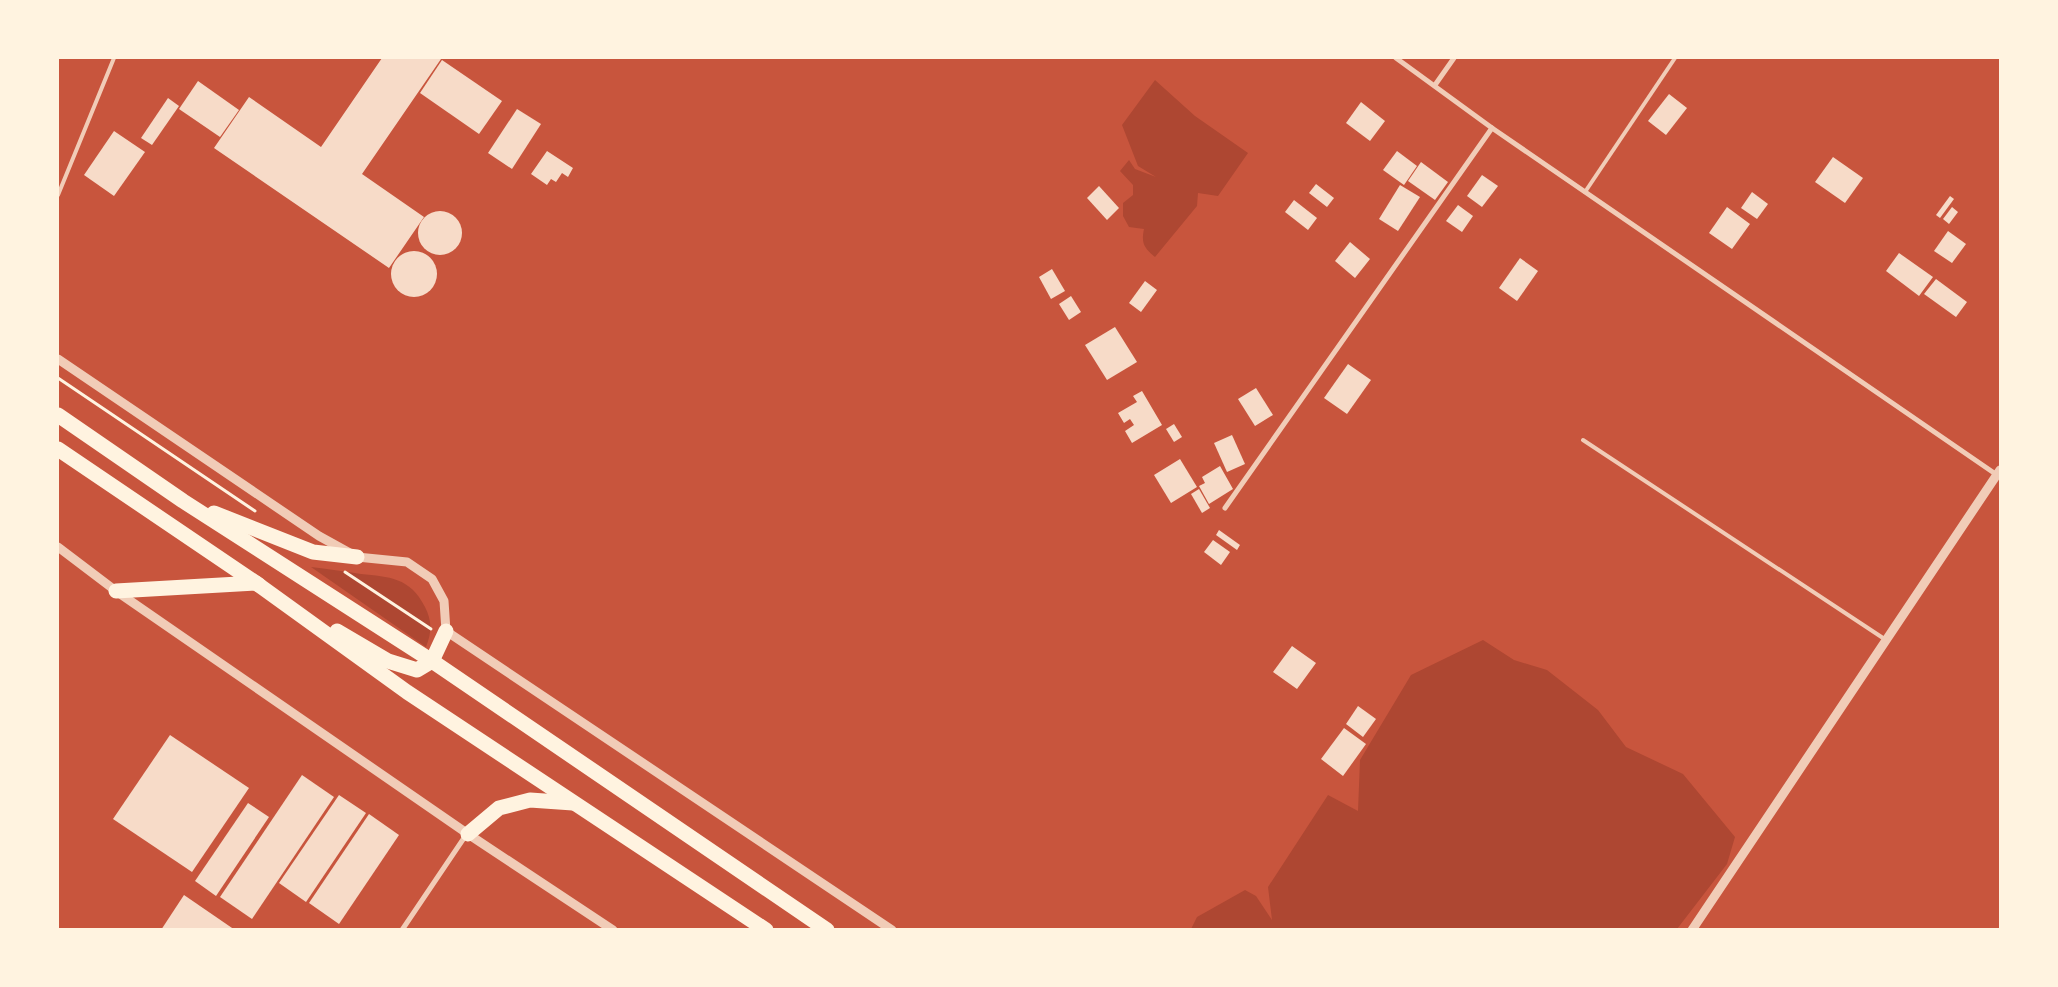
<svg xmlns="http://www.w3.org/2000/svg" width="2058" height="987" viewBox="0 0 2058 987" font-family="Quicksand,sans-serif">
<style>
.green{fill:#ae4732}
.building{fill:#f7dbc8}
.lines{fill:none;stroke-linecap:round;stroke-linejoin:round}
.path{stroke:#fff3e0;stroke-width:3}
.service{stroke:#f1ccb7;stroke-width:4}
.minor{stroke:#f1ccb7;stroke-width:5}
.tertiary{stroke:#f1ccb7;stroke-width:9}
.motorway{stroke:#fff3e0;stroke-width:15}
</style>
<rect width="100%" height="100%" fill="#c8553d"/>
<g class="green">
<path d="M1155 80 1195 116 1248 153 1218 196 1198 193 1197 206 1155 257C1144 248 1141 243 1144 229L1129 227 1123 216V203L1133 195V185L1120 171 1129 160 1135 169 1156 177 1138 166 1122 125Z"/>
<path d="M311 567C327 569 344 571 361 574 389 577 410 577 425 607 432 621 432 632 426 647Z"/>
<polygon points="1483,640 1514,660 1547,670 1598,710 1626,747 1683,774 1735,837 1727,864 1677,929 1191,929 1197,917 1245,890 1256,896 1272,920 1268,887 1328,795 1358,811 1360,760 1411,675"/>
</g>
<g class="building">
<polygon points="382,58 441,59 362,174 424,217 389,268 214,148 249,97 321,147"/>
<polygon points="442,60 502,101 479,134 420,93"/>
<polygon points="198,81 239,110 220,137 179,109"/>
<polygon points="1669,94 1687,108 1666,135 1648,121"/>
<polygon points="168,98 179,106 152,145 141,138"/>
<polygon points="1361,102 1385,121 1370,141 1346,123"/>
<polygon points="517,109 541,124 512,169 488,153"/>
<polygon points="114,131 145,152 114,196 84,175"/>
<polygon points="547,151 573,168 568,177 562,173 556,182 551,179 547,185 531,174"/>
<polygon points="1397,151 1417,166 1404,185 1383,170"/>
<polygon points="1833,157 1863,178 1845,203 1815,182"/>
<polygon points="1421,162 1448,182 1435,200 1408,181"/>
<polygon points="1482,175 1498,186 1482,207 1467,196"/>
<polygon points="1316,184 1334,198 1327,207 1309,193"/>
<polygon points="1400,185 1420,197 1398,231 1379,219"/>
<polygon points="1099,186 1119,208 1107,220 1087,198"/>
<polygon points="1752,192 1768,204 1757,219 1741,208"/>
<polygon points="1950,196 1954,199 1940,218 1936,215"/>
<polygon points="1294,200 1317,218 1308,230 1285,212"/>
<polygon points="1458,205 1473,216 1462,232 1446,221"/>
<polygon points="1727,207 1750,224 1732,249 1709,233"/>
<polygon points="1952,207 1958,212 1949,224 1943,219"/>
<circle cx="440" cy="233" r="22"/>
<polygon points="1948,231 1966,244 1952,263 1934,251"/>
<polygon points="1350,242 1370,259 1355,278 1335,261"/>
<circle cx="414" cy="274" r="23"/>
<polygon points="1899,253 1933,277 1919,296 1886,271"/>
<polygon points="1520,258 1538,271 1517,301 1499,288"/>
<polygon points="1052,269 1065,291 1051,299 1039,277"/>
<polygon points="1936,279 1967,302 1956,317 1924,294"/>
<polygon points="1145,281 1157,290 1141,312 1129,303"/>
<polygon points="1071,296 1081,312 1069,320 1059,304"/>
<polygon points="1115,327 1137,362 1107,380 1085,345"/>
<polygon points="1348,364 1371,380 1347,414 1324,398"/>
<polygon points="1256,388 1273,415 1255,426 1238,399"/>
<polygon points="1142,391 1162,425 1132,443 1125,431 1134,425 1130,419 1124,423 1118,413 1137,402 1133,396"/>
<polygon points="1174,424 1182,437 1174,442 1166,429"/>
<polygon points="1232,435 1245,464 1227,472 1214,443"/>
<polygon points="1180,459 1197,487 1171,503 1154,475"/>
<polygon points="1220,466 1233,489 1209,504 1199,486 1205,483 1202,477"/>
<polygon points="1199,489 1210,508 1202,513 1191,494"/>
<polygon points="1219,530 1240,545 1237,550 1216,535"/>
<polygon points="1213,540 1230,552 1221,565 1204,552"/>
<polygon points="1292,646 1316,663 1297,689 1273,672"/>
<polygon points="1358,706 1376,719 1363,737 1346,724"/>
<polygon points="1344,728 1366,744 1343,776 1321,759"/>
<polygon points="170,735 249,788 192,872 113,819"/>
<polygon points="302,775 334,797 252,919 220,897"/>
<polygon points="339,795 366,813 306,902 279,883"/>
<polygon points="248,803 269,817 216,896 195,881"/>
<polygon points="369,814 399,835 339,924 309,903"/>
<polygon points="184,895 235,930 161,930"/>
</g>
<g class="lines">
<g class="path">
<polyline points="58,378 255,511"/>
<polyline points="345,572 431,629"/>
</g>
<g class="service">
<polyline points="1585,192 1675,58"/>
<polyline points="58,195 114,58"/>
<polyline points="1583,440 1886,640"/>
</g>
<g class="minor">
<polyline points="1396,58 1492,128 1997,475"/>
<polyline points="1435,85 1454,58"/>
<polyline points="1225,508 1492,128"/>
<polyline points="402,930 466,835"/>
</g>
<g class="tertiary">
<polyline points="58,359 319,536 357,557 407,562 432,579 444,601 446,631 892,930"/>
<polyline points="58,547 116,591 468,834 613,930"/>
<polyline points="1692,930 2000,470"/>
</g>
<g class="motorway">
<polyline points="58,415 183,501 432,661 827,930"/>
<polyline points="58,449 256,583 407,692 766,930"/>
<polyline points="214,513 313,552 357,557"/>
<polyline points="116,591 256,583 259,585"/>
<polyline points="337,631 388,661 417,670 432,661 446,631"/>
<polyline points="468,834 499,808 530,800 573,803"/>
</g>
</g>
<rect width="2058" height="987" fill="none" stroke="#fff3e0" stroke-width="118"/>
</svg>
